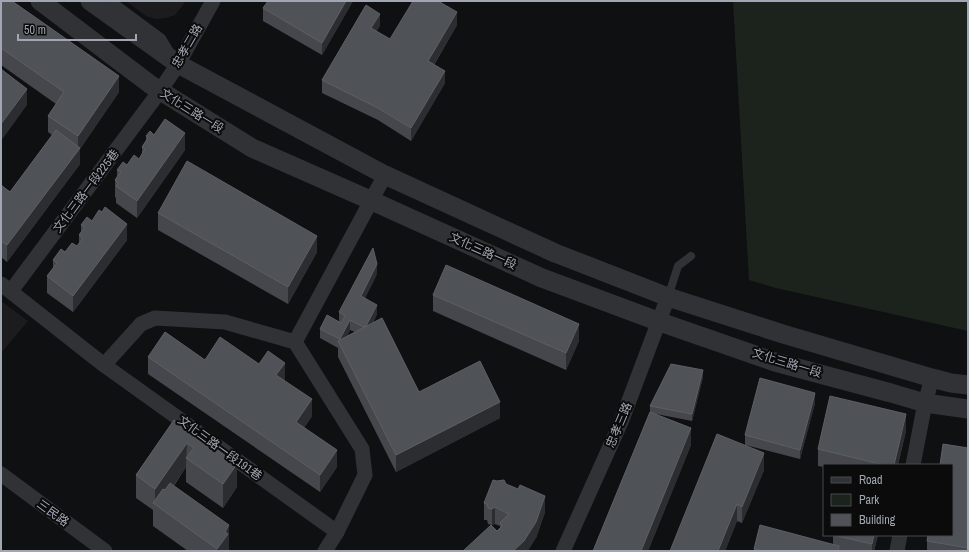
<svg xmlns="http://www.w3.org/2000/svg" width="969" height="552" viewBox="0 0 969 552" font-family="'Archivo Narrow','Noto Sans TC',sans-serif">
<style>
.built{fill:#1c1c1e}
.green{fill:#1c231d}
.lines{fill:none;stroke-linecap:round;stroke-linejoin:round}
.service{stroke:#313236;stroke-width:8}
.minor{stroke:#313236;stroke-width:15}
.tertiary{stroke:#313236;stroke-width:19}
.wall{fill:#45474c;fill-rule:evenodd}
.shaded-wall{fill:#2b2d30}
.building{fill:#4f5257;stroke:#5c5f65}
.labels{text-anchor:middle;stroke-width:4;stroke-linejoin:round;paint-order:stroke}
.street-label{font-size:12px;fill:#a1a7b2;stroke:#0b0b0c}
</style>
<rect width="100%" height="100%" fill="#0f1011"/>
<g class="built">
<polygon points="126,1 186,1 175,15 167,18 156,19 146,16"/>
<polygon points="1,301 28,321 1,353"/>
</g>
<polygon class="green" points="733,1 968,1 968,331 776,288 749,280"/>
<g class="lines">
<g class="service">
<polyline points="112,1 162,38 171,53"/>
<polyline points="668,297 678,266 691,256"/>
</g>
<g class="minor">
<polyline points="1,284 104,365 337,532"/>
<polyline points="11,291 160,91 178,64 213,1"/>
<polyline points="295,342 385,175"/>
<polyline points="104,365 141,324 155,318 225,322 295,342 362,449 365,475 337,532 325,551"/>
<polyline points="913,465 925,403 932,378"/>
<polyline points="1,474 105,551"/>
<polyline points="563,551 621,422 668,297"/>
<polyline points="897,551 900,535"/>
</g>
<g class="tertiary">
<polyline points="40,1 151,85 252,148 370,200 542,278 660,322 775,362 891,393 925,403 968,409"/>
<polyline points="90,1 178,64 385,175 555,253 668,297 783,334 932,378 951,383 968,385"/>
</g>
</g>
<g class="wall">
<polygon points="1,1 119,92 80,149 80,164 7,262 1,257 1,185 10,192 52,135 48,132 48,116 56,104 1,65"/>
<polygon points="268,1 353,1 322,55 263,21 263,8"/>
<polygon points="457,25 434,65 445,83 411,141 378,120 322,93 322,80 380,26 376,31 390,39"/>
<polygon points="154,135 185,150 137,218 116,203 116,198 115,197 115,180 117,176 117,170 139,159 142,154 142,147 146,140 146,136"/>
<polygon points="158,213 317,252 288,304 158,230"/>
<polygon points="92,221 127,240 73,312 47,293 47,276 53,268 53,260 77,246 79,243 79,235 81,232 81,225"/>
<path d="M377 274 365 298 377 314 373 323 419 392 500 418 396 472 338 357V348L320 338V329L339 321V312ZM350 330 355 332 347 336Z"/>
<polygon points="433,295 579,341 566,370 433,311"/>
<polygon points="148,357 259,364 285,380 284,381 312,416 304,428 337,467 320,492 148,374"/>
<polygon points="703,377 692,421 656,414 691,445 648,551 593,551 650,412 650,406"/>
<polygon points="815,403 800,459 745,445 745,435"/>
<polygon points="174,420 237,487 223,508 186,482 186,467 174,486 229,549 228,551 188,551 153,526 153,510 136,498 136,475"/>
<polygon points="906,431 898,465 824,465 824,467 818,466 818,449"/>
<polygon points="968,448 968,551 927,551 927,541"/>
<polygon points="764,470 742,523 737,521 725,551 670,551"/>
<polygon points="506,484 545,512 536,538 497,531 500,528 500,526 495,524 492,525 488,524 487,520 484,520 484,503"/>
<polygon points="833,535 878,535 874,551 754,551 754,549 833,544"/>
</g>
<g class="shaded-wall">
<polygon points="346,1 353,1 322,55 322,43"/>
<polygon points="457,12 457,25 428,74 428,61"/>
<polygon points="380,14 380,26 371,40 371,28"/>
<polygon points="445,71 445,83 411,141 411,128"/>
<polygon points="119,76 119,92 80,149 80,164 7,262 7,245 78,151 78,136"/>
<polygon points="27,89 27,105 1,141 1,124"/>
<polygon points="185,133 185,150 137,218 137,201"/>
<polygon points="127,224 127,240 73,312 73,296"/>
<polygon points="317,236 317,252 288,304 288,287"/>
<polygon points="377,264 377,274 361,305 361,296"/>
<polygon points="377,305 377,314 365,338 365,328"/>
<polygon points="350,320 350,330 341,347 340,339"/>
<polygon points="579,324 579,341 566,370 566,353"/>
<polygon points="285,363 285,380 276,392 276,375"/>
<polygon points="703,370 703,377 692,421 692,414"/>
<polygon points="815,393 815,403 800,459 800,450"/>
<polygon points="312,399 312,416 296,439 296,422"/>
<polygon points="500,402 500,418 396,472 396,455"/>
<polygon points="906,414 906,431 898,465 894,465"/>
<polygon points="691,428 691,445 648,551 641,551"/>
<polygon points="187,443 186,467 159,507 155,505 155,489"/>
<polygon points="337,450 337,467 320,492 320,475"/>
<polygon points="764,453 764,470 742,523 742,507"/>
<polygon points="237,464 237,487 223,508 223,484"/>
<polygon points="545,496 545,512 536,538 528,551 513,551"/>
<polygon points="737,504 737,521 725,551 718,551"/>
<polygon points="495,507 495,524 492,525 492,509"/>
<polygon points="229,525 229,549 228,551 217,551 217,549 225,532"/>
<polygon points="874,535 878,535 874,551 872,551 872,544"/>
</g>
<g class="building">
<polygon points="1,1 12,1 119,76 78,136 48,116 64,92 1,48"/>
<polygon points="268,1 346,1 322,43 263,8"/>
<polygon points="413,1 438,1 457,12 428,61 445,71 411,128 378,108 322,80 366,5 380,14 371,28 390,39"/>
<polygon points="1,69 27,89 1,124"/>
<polygon points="165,119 185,133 137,201 116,186 118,183 115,180 121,172 117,170 123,162 127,165 134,155 139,159 145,149 142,147 148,138 146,136 150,131 154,135"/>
<polygon points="56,130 80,148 7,245 1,241 1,185 10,192"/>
<polygon points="187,161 317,236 288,287 158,213"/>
<polygon points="105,207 127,224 73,296 47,276 57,263 53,260 61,249 65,252 72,243 77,246 83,238 79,235 85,227 81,225 87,217 92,221 99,210 102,212"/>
<polygon points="373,248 377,264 361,296 377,305 366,326 364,327 350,320 340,339 320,329 327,315 341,323 345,316 339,312"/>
<polygon points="446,265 579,324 566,353 433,295"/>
<polygon points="382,318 419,392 480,361 500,402 396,455 338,341"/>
<polygon points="165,332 205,360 220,337 259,364 268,351 285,363 276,375 312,399 296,422 337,450 320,475 148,357"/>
<polygon points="671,364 703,370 692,414 650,406"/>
<polygon points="760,378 815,393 800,450 745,435"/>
<polygon points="830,396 906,414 894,465 884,465 818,449"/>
<polygon points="650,412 691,428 641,551 593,551"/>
<polygon points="174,420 237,464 223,484 186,458 194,448 187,443 155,489 136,475"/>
<polygon points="717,434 764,453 742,507 737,504 718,551 670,551"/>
<polygon points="943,444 968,448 968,548 927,541 928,535 952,535 952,465 940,465"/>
<polygon points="493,480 497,481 504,480 506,484 518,489 520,485 545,496 536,522 524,541 513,551 463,551 491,525 497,531 502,526 500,523 509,514 495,507 492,509 488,508 487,504 484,503"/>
<polygon points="170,483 229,525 225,532 228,534 217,549 153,503 163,489 165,490"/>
<polygon points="760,525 839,546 838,551 763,551 754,549"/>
<polygon points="833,535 874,535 872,544"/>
</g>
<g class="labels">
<g class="street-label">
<text transform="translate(187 46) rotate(-60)" y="4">忠孝二路</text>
<text transform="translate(192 111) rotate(32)" y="4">文化三路一段</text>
<text transform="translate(86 191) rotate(-53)" y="4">文化三路一段225巷</text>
<text transform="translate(483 251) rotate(24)" y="4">文化三路一段</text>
<text transform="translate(787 363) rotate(17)" y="4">文化三路一段</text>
<text transform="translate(619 425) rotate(-67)" y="4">忠孝三路</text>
<text transform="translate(220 448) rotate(36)" y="4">文化三路一段191巷</text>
<text transform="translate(53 513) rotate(36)" y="4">三民路</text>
</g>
</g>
<rect width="969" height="552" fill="none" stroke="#a1a7b2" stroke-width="4"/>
<rect x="823" y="464" width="130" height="72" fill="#0b0b0c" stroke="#47494e"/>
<rect x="831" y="477" width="20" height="6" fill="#313236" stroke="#47494e"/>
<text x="859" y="484" font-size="12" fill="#a1a7b2">Road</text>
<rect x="831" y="494" width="20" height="12" fill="#1c231d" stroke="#47494e"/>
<text x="859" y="504" font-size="12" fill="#a1a7b2">Park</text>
<rect x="831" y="514" width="20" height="12" fill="#4f5257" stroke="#47494e"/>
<text x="859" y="524" font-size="12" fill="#a1a7b2">Building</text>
<path d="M18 34v6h118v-6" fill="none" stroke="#a1a7b2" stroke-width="2"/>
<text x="24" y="34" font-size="12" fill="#a1a7b2" stroke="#0b0b0c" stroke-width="3" paint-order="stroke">50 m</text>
</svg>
